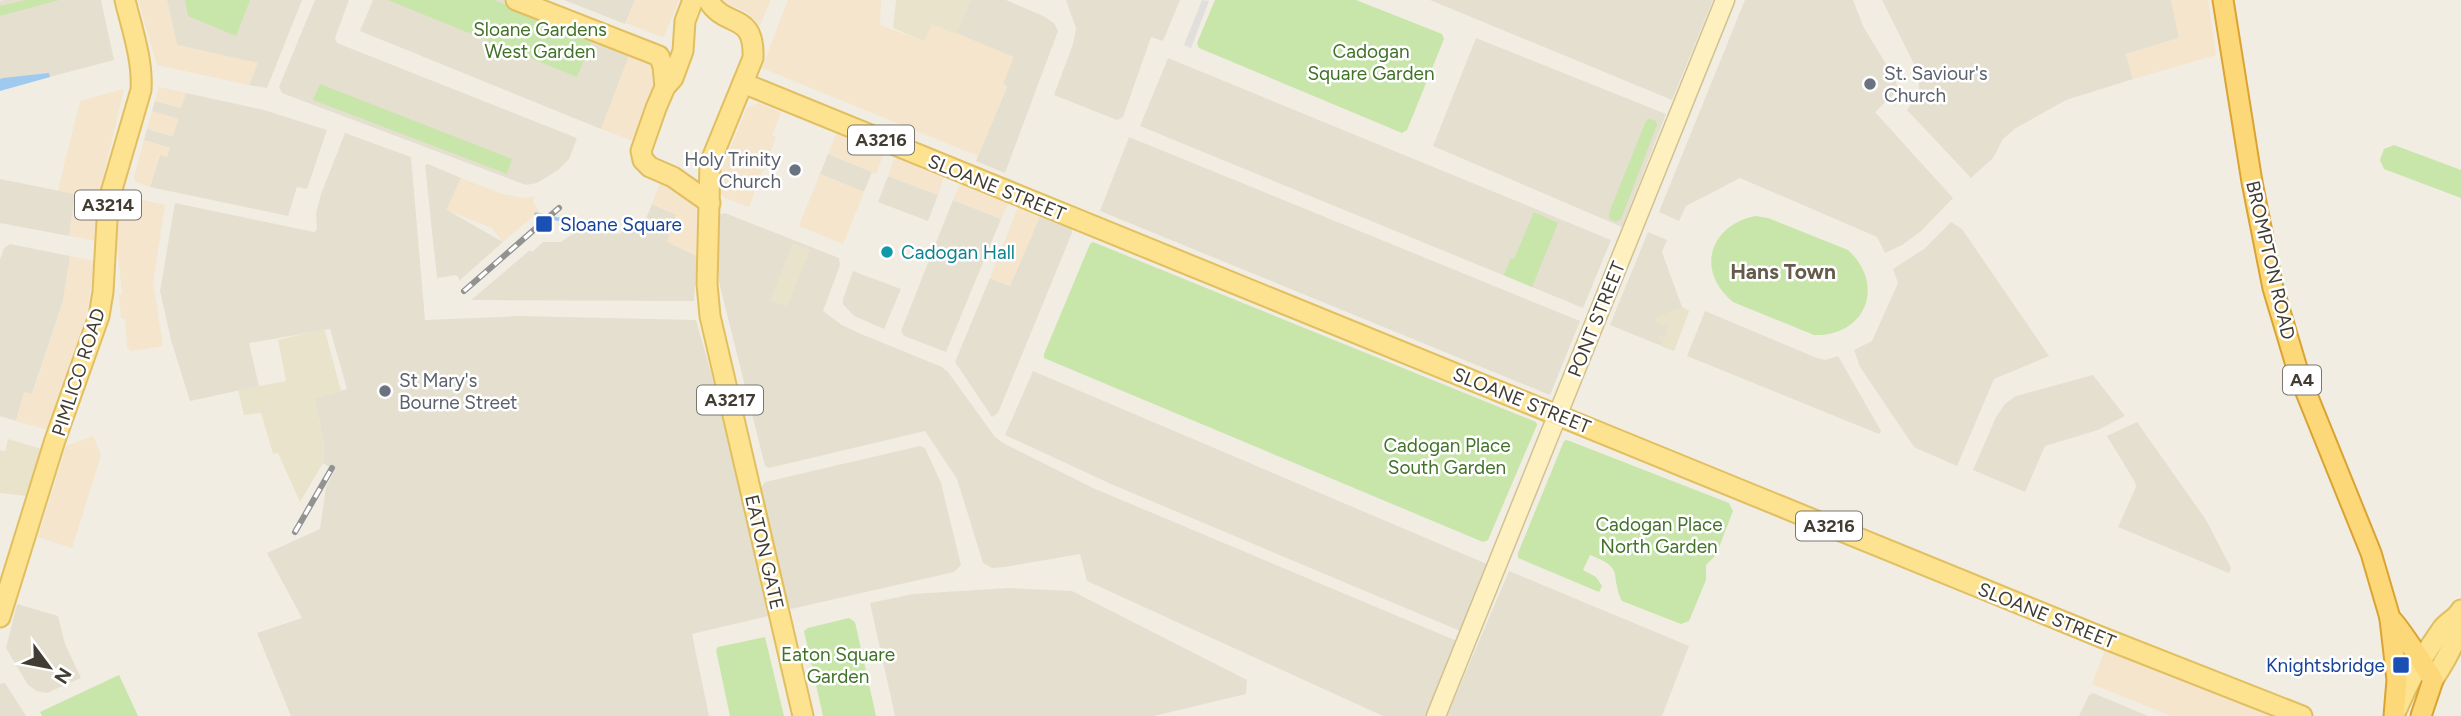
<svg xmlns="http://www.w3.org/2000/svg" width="2461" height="716" viewBox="0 0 2461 716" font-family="Figtree,sans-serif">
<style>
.residential{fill:#e5dfd0}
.commercial{fill:#f4e5cc}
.education{fill:#eae3cc}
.green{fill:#c8e5aa}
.parking{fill:#e1dfdb}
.water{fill:#9dcaee}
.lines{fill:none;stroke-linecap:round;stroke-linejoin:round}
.stream{stroke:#9dcaee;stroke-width:3.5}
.secondary-casing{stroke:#d1c292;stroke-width:21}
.primary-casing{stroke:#e1bf60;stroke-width:23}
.trunk-casing{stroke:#daa332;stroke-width:23}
.secondary{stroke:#fef1bf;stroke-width:18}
.primary{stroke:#fde28f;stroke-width:19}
.trunk{stroke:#fcd878;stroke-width:19}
.rail-casing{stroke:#929292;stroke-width:6}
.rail{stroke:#fff;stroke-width:3.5;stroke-dasharray:10;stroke-linecap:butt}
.worship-dot{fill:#6b7280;stroke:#fff;stroke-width:2.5}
.transit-dot{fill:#1a4fb4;stroke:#fff;stroke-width:2.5}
.culture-dot{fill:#0f9aa8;stroke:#fff;stroke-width:2.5}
.labels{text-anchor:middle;stroke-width:5;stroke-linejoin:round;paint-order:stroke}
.shield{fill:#fff;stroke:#7b7770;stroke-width:2}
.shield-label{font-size:18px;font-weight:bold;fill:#423d33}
.park-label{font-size:19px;fill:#417228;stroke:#fff}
.worship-label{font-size:19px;fill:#5b616d;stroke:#fff;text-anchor:start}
.street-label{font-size:19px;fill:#423d33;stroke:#fff}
.transit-label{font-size:19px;fill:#164399;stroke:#fff;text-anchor:start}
.culture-label{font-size:19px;fill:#0d838f;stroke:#fff;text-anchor:start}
.neighbourhood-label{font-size:21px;font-weight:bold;fill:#655b4a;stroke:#fff}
</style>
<rect width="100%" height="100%" fill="#f1ede2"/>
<g class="residential">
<polygon points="4,0 101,0 114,60 0,90 0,1"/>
<polygon points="167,0 302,0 267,88 249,85 257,63 177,45"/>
<polygon points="315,0 349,0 335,38 337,43 577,138 569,159 558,170 537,183 526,185 282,93 279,87"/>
<polygon points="373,0 504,0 631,51 601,129 360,31"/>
<polygon points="564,0 635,0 625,24"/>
<polygon points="970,0 1006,0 1043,16 1054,23 1058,31 1005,173 976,161 1007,87 956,34"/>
<polygon points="1066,0 1180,0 1163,41 1151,37 1123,117 1117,120 1054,95 1073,44 1076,28"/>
<polygon points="1430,0 1713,0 1672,100"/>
<polygon points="1745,0 1853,0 1863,26 1895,79 1898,90 1875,112 1953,198 1920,232 1902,245 1885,253 1877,237 1740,178 1686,206 1679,221 1659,212"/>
<polygon points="1882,0 2171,0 2179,38 2126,54 2133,79 2066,100 2016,128 2003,139 1993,158 1971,178 1907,110 1919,93 1919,74"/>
<polygon points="1476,38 1666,114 1622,227 1433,146"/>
<polygon points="1168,58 1611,240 1583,308 1140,126"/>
<polygon points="186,93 264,110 327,130 307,189 297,187 288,216 150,187 160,155 170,148 144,140 147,129 171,136 178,119 152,111 155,101 181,108"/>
<polygon points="345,133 411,157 425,320 519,316 696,320 717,394 741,491 768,616 692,634 709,716 291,716 257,633 302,618 267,553 320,529 326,487 335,470 323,463 324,443 314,399 347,389 330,329 249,343 259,386 190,401 171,340 160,291 175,203 314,232 317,229 316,213 321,194"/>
<polygon points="1129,137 1580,321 1550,395 1100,211"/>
<polygon points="828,154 872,172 864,192 820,174"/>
<polygon points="428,164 461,178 447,210 503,242 459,281 459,278 456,275 437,278 425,165"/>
<polygon points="888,176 938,195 928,221 878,202"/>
<polygon points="0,179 75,194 69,236 0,223"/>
<polygon points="953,200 1001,219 946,352 904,336 901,331"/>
<polygon points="652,204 676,215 668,242 697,256 694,301 471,300 530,250 532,252 543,242 561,242 581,228 583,231 586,229 589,232 620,234 625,224 641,230"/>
<polygon points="725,213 839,258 840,265 823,311 842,325 861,334 942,367 948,372 995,437 1003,443 1093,488 1457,641 1426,716 1383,716 1087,581 1080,554 1005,567 992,568 983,563 957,479 925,431 769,468 765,466 719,282 716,229 718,215"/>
<polygon points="1041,214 1072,227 1072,233 998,413 992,417 955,362 990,278 1010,286"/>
<polygon points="1951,222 1962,229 2049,356 1994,379 1957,466 1914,447 1860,367 1854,350 1872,341 1898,283 1893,269 1924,249"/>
<polygon points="1648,232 1667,240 1662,252 1682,307 1689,311 1674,351 1610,325"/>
<polygon points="10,244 70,256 63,301 32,394 24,392 16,421 0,416 0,260 4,248"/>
<polygon points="853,271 901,289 884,329 854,316 843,304 843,299"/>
<polygon points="1705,311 1817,358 1825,360 1838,356 1881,431 1879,434 1687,356"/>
<polygon points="1033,371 1494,567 1465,633 1111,484 1005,435"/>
<polygon points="2093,375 2125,416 2098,430 2045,446 2025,492 1973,470 1996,417 2005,404 2016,396"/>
<polygon points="2137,422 2206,520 2231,568 2229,573 2118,527 2136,487 2135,482 2107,436"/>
<polygon points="920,446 925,448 941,483 961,565 954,572 791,609 786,603 759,491 765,482"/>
<polygon points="1509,571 1689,646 1662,716 1447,716"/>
<polygon points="1008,588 1072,591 1247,680 1246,694 1154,716 895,716 870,603 913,594"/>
<polygon points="17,604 58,616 65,644 81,678 47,693 37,691 28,685 6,648"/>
<polygon points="5,683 26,716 0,716 0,684"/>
<polygon points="2093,693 2148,716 2079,716 2089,695"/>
</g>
<g class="commercial">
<polygon points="138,0 167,0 177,45 258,63 249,85 157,65"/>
<polygon points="635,0 679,0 664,36 662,37 626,23"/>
<polygon points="721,0 771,0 758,29 755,28 748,13"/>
<polygon points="788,0 881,0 880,25 924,41 932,23 1014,57 1003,84 1007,86 978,156 762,68"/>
<polygon points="2171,0 2208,0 2216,55 2133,79 2126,54 2179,38"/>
<polygon points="631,51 652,59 659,74 640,123 636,142 601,129"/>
<polygon points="159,87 186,93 181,108 155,101"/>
<polygon points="124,89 100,191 98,241 69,236 75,195 58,190 80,101"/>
<polygon points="758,103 781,112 772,135 776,137 749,207 723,197 720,194 721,170 747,108"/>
<polygon points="152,111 179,119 173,136 147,129"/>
<polygon points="837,132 884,153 876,174 828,154"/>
<polygon points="144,140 170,148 167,157 159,155 150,187 136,182 134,177"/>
<polygon points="897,158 944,176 938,195 888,176 893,161"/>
<polygon points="820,174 864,192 843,244 799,226"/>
<polygon points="461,178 502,194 524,198 535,196 533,202 539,211 503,242 492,228 446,210"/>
<polygon points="961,182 1009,201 1001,219 953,200"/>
<polygon points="660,183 698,200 700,204 697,256 667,242 676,215 652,204"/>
<polygon points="125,196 165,205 153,283 163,346 131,351 127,347 125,319 121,318 119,295 122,294 117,245 119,199"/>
<polygon points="1019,205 1041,214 1010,286 990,278"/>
<polygon points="70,256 94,261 88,309 49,430 16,421 24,392 33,394 58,316 63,301"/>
<polygon points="93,436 101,455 72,548 38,537 66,446"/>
<polygon points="2106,647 2292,716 2171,716 2092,684"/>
</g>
<g class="education">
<polygon points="896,0 970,0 956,34 932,24 924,41 893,28"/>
<polygon points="793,243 810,250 787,307 770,300"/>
<polygon points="1682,308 1689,311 1674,351 1661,346 1663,341 1659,340 1660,335 1665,336 1668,322 1664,327 1655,321 1656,317"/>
<polygon points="323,329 325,331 341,391 314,399 324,443 323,463 300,502 278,453 273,454 261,413 244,415 238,390 286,381 278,340"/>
<polygon points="8,439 42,449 26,496 0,493 0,450 5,451"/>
</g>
<g class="green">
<polygon points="26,0 59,0 0,16 0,6"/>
<polygon points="185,0 250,0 236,36 188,16"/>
<polygon points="388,0 494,0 592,40 577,77"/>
<polygon points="1215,0 1356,0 1442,34 1444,39 1407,130 1402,133 1199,48 1197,43"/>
<polygon points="320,84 512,159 507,174 313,100"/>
<polygon points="1649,119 1656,121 1657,125 1621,219 1615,222 1609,218 1609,213 1646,121"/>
<polygon points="2394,145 2461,170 2461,198 2384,169 2380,160 2384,149"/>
<polygon points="1534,212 1558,223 1532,287 1504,275 1511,258 1514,259"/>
<path d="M1755 216 1768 218 1848 250C1886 285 1866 336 1814 335L1733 302C1696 272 1708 226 1755 216Z"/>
<polygon points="1093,242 1536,422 1537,425 1488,540 1483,542 1044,358 1044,354 1090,244"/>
<path d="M1567 440 1729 503 1733 511 1716 555 1706 565V580L1689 621 1681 624 1622 601C1609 573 1626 569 1590 555L1583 570 1596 577 1602 586 1599 592 1518 558V553L1564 441Z"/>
<polygon points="849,618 855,622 876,716 823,716 804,631 808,628"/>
<polygon points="765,637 784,716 730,716 716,650 718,647"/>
<polygon points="119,675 138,716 42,716 40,712"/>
</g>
<polygon class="parking" points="1202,0 1209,1 1191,48 1184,45"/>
<polygon class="water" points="49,73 50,77 0,91 0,79 3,78"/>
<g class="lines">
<polyline class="stream" points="536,214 566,221"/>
<g class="secondary-casing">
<polyline id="secondary" points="1436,716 1725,0"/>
</g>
<g class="primary-casing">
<g id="primary">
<polyline points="516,0 659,56 663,66 665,87"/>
<polyline points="693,0 685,21 683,51 673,78 665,87 656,108 641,151 643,160 650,167 673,177 710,203"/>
<path d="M708 0C725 29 755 11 753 58L710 163 707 284 710 316 803 716"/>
<polyline points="743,83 2101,637 2302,716"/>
<path d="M0 617 55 440 99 316 103 292 108 203 141 90C143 60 132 29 125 0"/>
<path d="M2433 680C2445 660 2459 642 2457 617"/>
<path d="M2396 711C2408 682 2424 654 2442 629 2448 621 2456 619 2461 610"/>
</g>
</g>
<g class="trunk-casing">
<g id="trunk">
<path d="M2223 0 2252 182 2273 288 2299 375 2371 553 2390 618C2397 623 2427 670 2433 680L2421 716"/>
<polyline points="2390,619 2397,680 2394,716"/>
</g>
</g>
<use href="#secondary" class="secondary"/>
<use href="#primary" class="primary"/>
<use href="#trunk" class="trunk"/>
<g class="rail-casing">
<g id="rail">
<polyline points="464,291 559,208"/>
<polyline points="295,532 332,468"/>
</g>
</g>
<use href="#rail" class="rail"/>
</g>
<g class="worship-dot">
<circle cx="1870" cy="84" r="7"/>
<circle cx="795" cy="170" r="7"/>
<circle cx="385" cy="391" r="7"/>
</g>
<g class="transit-dot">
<rect x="535" y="215" width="18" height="18" rx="3.5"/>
<rect x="2392" y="656" width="18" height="18" rx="3.5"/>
</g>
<circle class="culture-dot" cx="887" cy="252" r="7"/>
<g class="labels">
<g class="shield">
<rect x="848" y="125.5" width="66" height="29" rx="5"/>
<rect x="75" y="190.5" width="66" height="29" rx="5"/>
<rect x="2283" y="365.5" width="38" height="29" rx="5"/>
<rect x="697" y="385.5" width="66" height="29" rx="5"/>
<rect x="1796" y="511.5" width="66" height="29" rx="5"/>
</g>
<g class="shield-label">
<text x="881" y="146">A3216</text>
<text x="108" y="211">A3214</text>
<text x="2302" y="386">A4</text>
<text x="730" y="406">A3217</text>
<text x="1829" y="532">A3216</text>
</g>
<g class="park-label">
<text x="540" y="36">Sloane Gardens<tspan x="540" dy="22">West Garden</tspan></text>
<text x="1371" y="58">Cadogan<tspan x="1371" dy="22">Square Garden</tspan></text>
<text x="1447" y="452">Cadogan Place<tspan x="1447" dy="22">South Garden</tspan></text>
<text x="1659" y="531">Cadogan Place<tspan x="1659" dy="22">North Garden</tspan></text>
<text x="838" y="661">Eaton Square<tspan x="838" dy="22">Garden</tspan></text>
</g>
<g class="worship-label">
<text x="1884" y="80">St. Saviour's<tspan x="1884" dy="22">Church</tspan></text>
<text x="781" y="166" text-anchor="end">Holy Trinity<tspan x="781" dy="22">Church</tspan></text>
<text x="399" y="387">St Mary's<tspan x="399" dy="22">Bourne Street</tspan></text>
</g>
<g class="street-label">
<text transform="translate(997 187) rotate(22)" y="7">SLOANE STREET</text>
<text transform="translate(2271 260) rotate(77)" y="7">BROMPTON ROAD</text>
<text transform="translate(1596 319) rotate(-68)" y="7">PONT STREET</text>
<text transform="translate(78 372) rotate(-72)" y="7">PIMLICO ROAD</text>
<text transform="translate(1522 400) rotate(22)" y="7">SLOANE STREET</text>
<text transform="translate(765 552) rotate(77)" y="7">EATON GATE</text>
<text transform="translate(2047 615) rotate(22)" y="7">SLOANE STREET</text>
</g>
<g class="transit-label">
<text x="560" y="231">Sloane Square</text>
<text x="2385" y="672" text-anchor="end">Knightsbridge</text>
</g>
<g class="culture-label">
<text x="901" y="259">Cadogan Hall</text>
</g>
<g class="neighbourhood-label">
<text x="1783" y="279">Hans Town</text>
</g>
</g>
<g transform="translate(49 667) rotate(122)" stroke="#ffffff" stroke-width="5" paint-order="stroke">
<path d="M0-5L12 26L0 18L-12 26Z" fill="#423d33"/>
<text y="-10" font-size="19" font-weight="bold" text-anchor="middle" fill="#423d33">N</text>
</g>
</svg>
